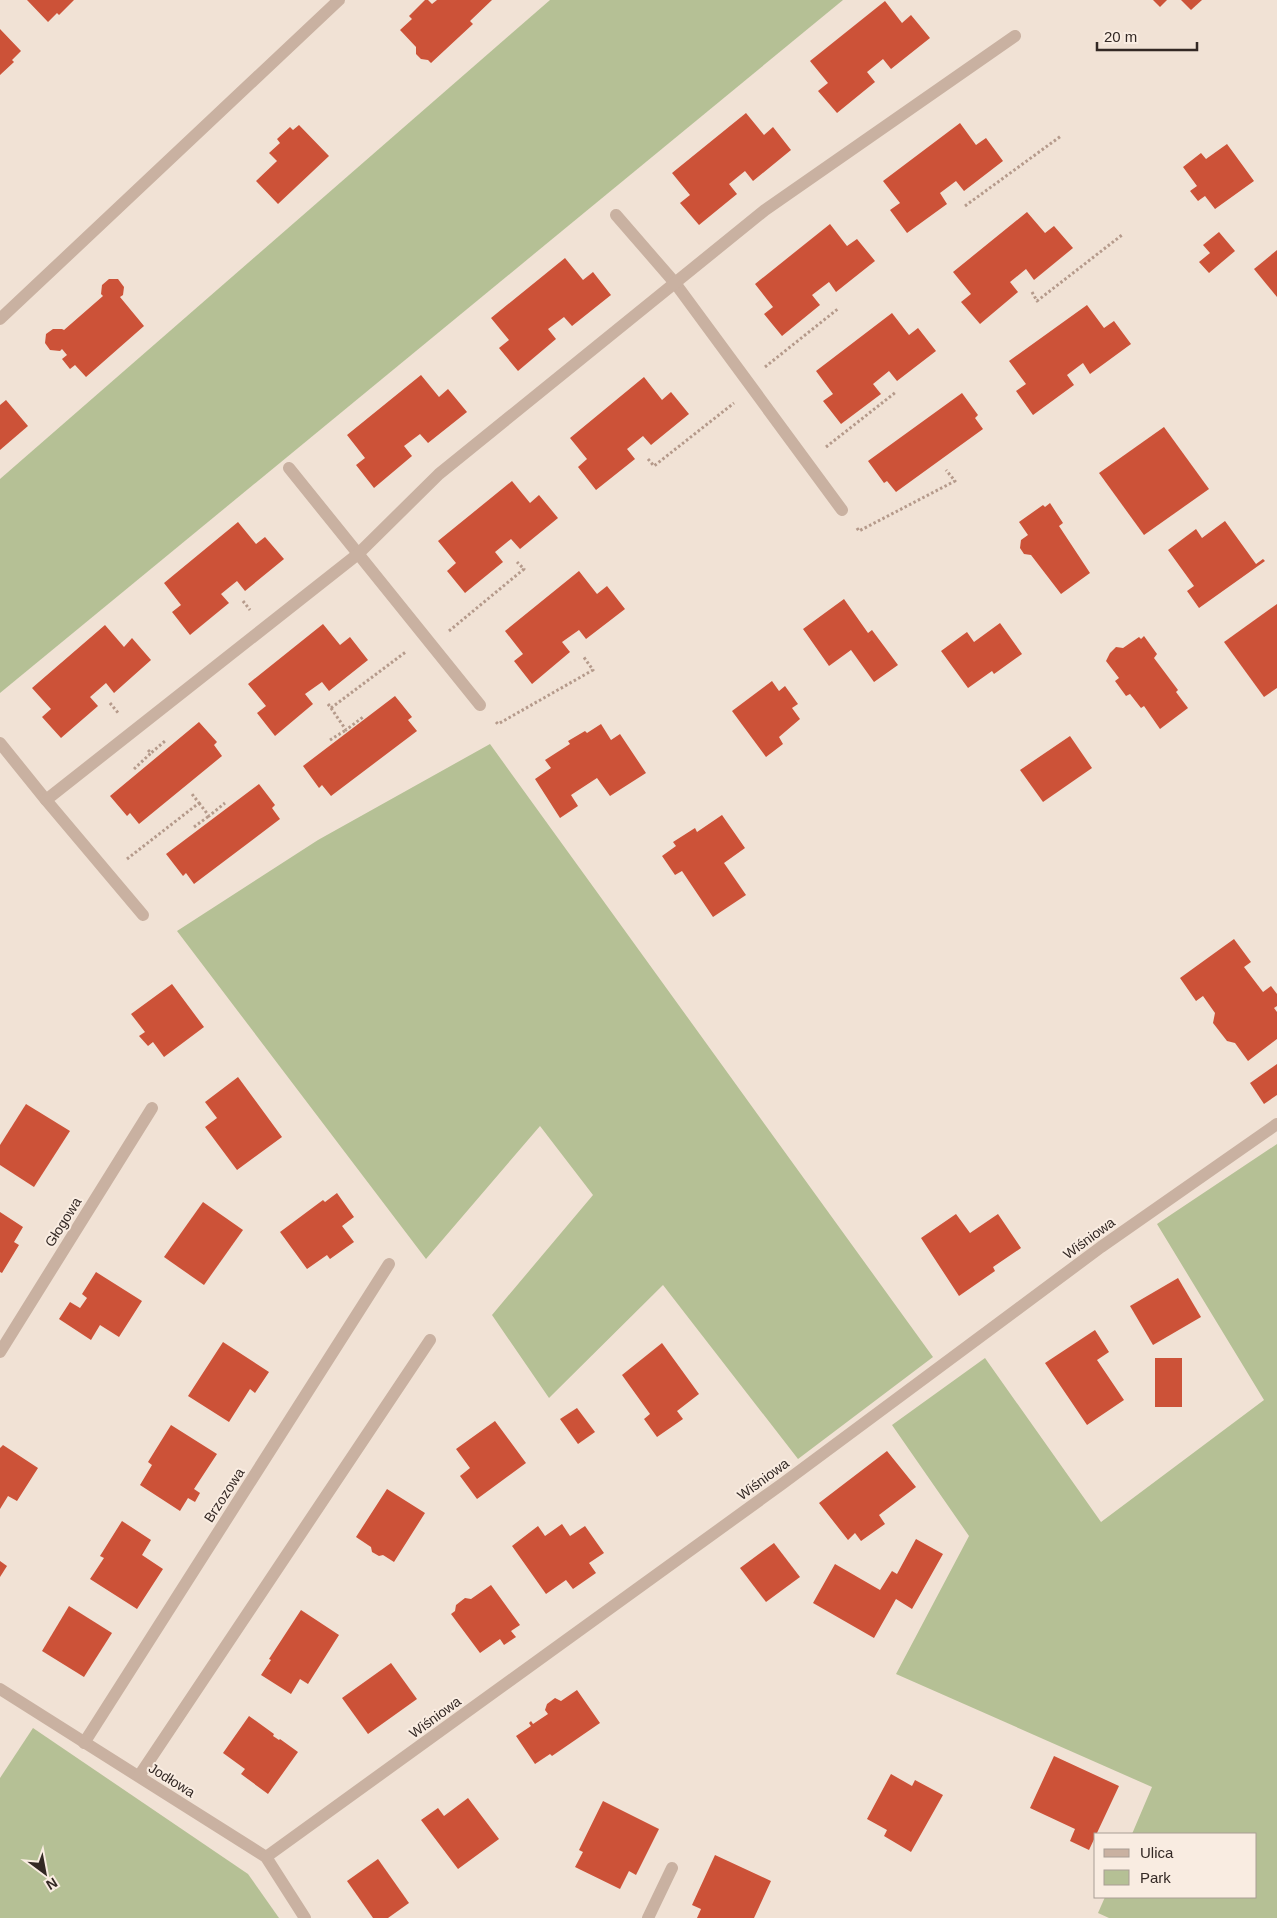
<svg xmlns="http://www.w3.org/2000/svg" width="1277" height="1918" viewBox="0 0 1277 1918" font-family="Arial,sans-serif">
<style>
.green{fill:#b5c095}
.building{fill:#cc5238}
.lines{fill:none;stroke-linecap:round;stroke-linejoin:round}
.path{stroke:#b59a8b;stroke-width:3;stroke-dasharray:2.5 2.5;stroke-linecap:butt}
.minor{stroke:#c9b1a1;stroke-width:12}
.labels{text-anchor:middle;stroke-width:4;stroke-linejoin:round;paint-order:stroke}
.street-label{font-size:14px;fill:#332824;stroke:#f9ece1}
</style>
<rect width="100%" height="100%" fill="#f1e2d5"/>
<g class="green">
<polygon points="550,0 843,0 0,693 0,479"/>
<polygon points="490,744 933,1357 798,1459 663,1285 549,1398 492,1315 593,1195 540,1126 426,1259 177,931 318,840"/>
<polygon points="1277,1144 1277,1918 1109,1918 1098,1913 1105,1897 1256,1897 1256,1834 1132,1834 1152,1787 896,1674 969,1536 892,1425 985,1358 1101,1522 1264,1400 1157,1224"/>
<polygon points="33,1728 248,1874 279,1918 0,1918 0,1778"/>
</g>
<g class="building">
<polygon points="27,0 74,0 59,15 57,13 48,22"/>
<polygon points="425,0 428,0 432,4 437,0 492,0 470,21 473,24 431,63 428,60 421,59 416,54 416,47 400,30 412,19 409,16"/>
<polygon points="1153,0 1167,0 1160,7"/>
<polygon points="1181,0 1202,0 1191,10"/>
<polygon points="885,1 902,23 911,15 930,38 891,69 883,59 867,72 875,82 837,113 818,91 828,83 810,61"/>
<polygon points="0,29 21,51 12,60 14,62 0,75"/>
<polygon points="746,113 764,135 773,127 791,150 753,181 745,171 729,184 737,194 699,225 680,203 690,195 672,173"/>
<polygon points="960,123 976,145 986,138 1003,161 964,191 956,181 940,193 947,204 907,233 890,210 900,203 883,181"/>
<polygon points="299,125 329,156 278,204 256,181 277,161 269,153 280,143 277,139 290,127 293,130"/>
<polygon points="1227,144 1254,181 1215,209 1205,196 1198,201 1190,191 1197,186 1183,167 1201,153 1206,159"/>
<polygon points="1027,212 1045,233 1054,226 1073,248 1034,280 1026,269 1010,282 1018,292 980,324 961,302 971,294 953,272"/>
<polygon points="830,224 847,246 857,239 875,261 836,292 829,282 812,295 820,305 782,336 764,314 773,307 755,284"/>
<polygon points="1219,232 1235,251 1209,273 1199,262 1210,253 1203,245"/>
<polygon points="1277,250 1277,297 1254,269"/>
<polygon points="565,258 583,280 593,272 611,295 572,326 564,317 548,329 556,339 518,371 499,348 509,340 491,318"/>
<polygon points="109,279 118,279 124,287 123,295 120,297 144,326 86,377 75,365 70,369 62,359 67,355 62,349 60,351 50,350 45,343 46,334 53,329 62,329 64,330 103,296 101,294 102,285"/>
<polygon points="1087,305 1104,328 1114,321 1131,344 1090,374 1083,363 1067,375 1074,385 1033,415 1016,391 1026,384 1009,361"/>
<polygon points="892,313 909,335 918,328 936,351 897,381 889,371 873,384 881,394 841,424 823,401 833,394 816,371"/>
<polygon points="421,375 439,397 448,389 467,412 428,443 420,434 404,446 412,456 374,488 356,465 365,458 347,435"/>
<polygon points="644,377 662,400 671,392 689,414 651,445 643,436 627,449 635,459 596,490 578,467 587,459 570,438"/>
<polygon points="962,393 978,415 975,418 983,429 896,492 887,481 884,483 868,461"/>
<polygon points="6,400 28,426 0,450 0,405"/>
<polygon points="1164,427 1209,489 1144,535 1099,473"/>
<polygon points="512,481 530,503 539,495 558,518 520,549 511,539 495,552 503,562 465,593 447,571 456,563 438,541"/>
<polygon points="1050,503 1063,523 1059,526 1090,573 1061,594 1031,555 1024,554 1020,548 1021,540 1028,535 1019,522 1043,505 1045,507"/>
<polygon points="1225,521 1256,564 1263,559 1265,561 1199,608 1187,591 1194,586 1168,550 1196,529 1202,538"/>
<polygon points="238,522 256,544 265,537 284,559 245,591 237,581 221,594 229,603 190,635 172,612 181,605 164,583"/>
<polygon points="579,571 597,594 607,586 625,609 586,639 579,630 562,642 570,652 532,684 514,661 523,654 505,631"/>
<polygon points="844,599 868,633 872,630 898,665 874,682 851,650 829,666 803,629"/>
<polygon points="1277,604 1277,688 1264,697 1224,642"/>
<polygon points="1000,623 1022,654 994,674 992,671 968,688 941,651 967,632 974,642"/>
<polygon points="323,624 340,645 350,637 368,660 329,691 322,682 305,694 313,704 275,736 257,713 266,706 248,684"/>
<polygon points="105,625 124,647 132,638 151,660 114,693 106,683 90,697 98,706 61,738 42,717 51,709 32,688"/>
<polygon points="1144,636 1157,654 1154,658 1178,690 1176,692 1188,708 1160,729 1144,706 1141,708 1130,694 1126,696 1115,681 1119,678 1106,661 1110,653 1116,647 1123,648 1139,637 1141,639"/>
<polygon points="772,681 779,691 785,686 798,704 792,708 800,719 779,737 783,744 766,757 732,711"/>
<polygon points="395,696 412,717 408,720 417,731 331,796 322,785 319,788 303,766"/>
<polygon points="199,722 217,742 214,745 222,756 139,824 130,813 127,816 110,796"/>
<polygon points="601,724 611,740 620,734 646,773 610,796 597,778 571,795 578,806 560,818 535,779 551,768 545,760 570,744 568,741 585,731 587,733"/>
<polygon points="1070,736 1092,768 1043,802 1020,770"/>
<polygon points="259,784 275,805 272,808 280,819 194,884 186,873 183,876 166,854"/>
<polygon points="722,815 745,848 724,863 746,895 713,917 682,871 675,875 662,856 676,846 673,842 695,828 697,832"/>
<polygon points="1234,939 1251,962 1244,967 1263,992 1271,986 1277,994 1277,1006 1274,1008 1277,1012 1277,1039 1248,1061 1235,1043 1227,1041 1213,1023 1215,1013 1203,996 1196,1001 1180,978"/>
<polygon points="172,984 204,1027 164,1057 153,1042 148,1046 139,1036 145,1032 131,1014"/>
<polygon points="1277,1064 1277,1095 1264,1104 1250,1083"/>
<polygon points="238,1077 282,1137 237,1170 205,1127 217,1118 205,1102"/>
<polygon points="26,1104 70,1131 34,1187 0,1165 0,1145"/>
<polygon points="337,1193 354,1217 342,1226 354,1242 330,1259 327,1255 307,1269 280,1232 323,1200 325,1202"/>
<polygon points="203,1202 243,1230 204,1285 164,1257"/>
<polygon points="0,1212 23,1227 14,1242 19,1245 2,1273 0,1272"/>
<polygon points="956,1214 970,1233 998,1214 1021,1248 993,1267 995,1271 959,1296 921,1238"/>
<polygon points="96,1272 142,1301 119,1337 100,1325 91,1340 59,1319 70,1302 80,1308 87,1298 82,1294"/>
<polygon points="1178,1278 1201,1317 1153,1345 1130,1306"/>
<polygon points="1095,1330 1109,1352 1097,1360 1124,1400 1087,1425 1045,1363"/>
<polygon points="223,1342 269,1372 255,1393 250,1389 229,1422 188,1396"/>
<polygon points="662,1343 699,1394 677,1411 683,1419 657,1437 644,1419 650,1414 622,1375"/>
<rect x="1155" y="1358" width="27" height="49"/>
<polygon points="577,1408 595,1432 578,1444 560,1419"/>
<polygon points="495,1421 526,1463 477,1499 460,1476 470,1468 456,1449"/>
<polygon points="171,1425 217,1454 194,1489 200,1493 195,1502 188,1498 180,1511 140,1485 152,1465 148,1462"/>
<polygon points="3,1445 38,1468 17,1501 8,1496 0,1509 0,1448"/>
<polygon points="887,1451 916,1487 879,1515 885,1524 861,1541 855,1533 848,1540 819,1503"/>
<polygon points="387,1489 425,1513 394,1562 383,1555 379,1556 372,1552 371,1547 356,1537"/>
<polygon points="122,1521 151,1540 142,1555 163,1569 137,1609 90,1579 104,1558 100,1556"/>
<polygon points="562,1524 570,1536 585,1526 604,1553 589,1563 596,1573 573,1589 566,1580 546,1594 512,1546 538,1526 545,1536"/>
<polygon points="916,1539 943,1554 912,1609 896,1599 874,1638 813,1603 835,1564 880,1590 892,1571 897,1574"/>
<polygon points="774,1543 800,1577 766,1602 740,1568"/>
<polygon points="0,1561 7,1566 0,1577"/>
<polygon points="491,1585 520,1625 511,1631 516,1637 504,1645 500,1639 480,1653 451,1614 455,1611 456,1605 465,1598 471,1599"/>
<polygon points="69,1606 112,1633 84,1677 42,1651"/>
<polygon points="301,1610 339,1635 308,1684 300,1679 291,1694 261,1675 271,1660 269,1659"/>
<polygon points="391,1663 417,1699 368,1734 342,1698"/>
<polygon points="577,1690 600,1723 552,1756 550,1754 535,1764 516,1736 531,1726 529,1723 531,1721 533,1724 548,1714 545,1710 547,1704 555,1698 561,1701"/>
<polygon points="249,1716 274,1734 273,1736 279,1740 280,1739 298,1752 268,1794 241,1774 245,1769 223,1753"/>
<polygon points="1054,1756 1119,1786 1089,1850 1070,1841 1075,1829 1030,1808"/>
<polygon points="891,1774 912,1786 915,1780 943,1795 911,1852 884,1836 887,1830 867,1819"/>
<polygon points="468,1798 499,1839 458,1869 421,1820 438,1808 444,1816"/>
<polygon points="603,1801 659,1829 636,1875 629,1871 620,1889 575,1867 583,1852 579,1850"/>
<polygon points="715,1855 771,1881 754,1918 697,1918 701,1909 692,1905"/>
<polygon points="378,1859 409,1903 388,1918 373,1918 347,1881"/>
</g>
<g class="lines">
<g class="path">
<polyline points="965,206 1061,136"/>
<polyline points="1032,292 1037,301 1122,235"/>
<polyline points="765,367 839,308"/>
<polyline points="826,447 896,392"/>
<polyline points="648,459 654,466 734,403"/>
<polyline points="857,528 859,531 955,481 946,470"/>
<polyline points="243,601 250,610"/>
<polyline points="449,631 524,569 517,562"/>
<polyline points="110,703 119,714"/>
<polyline points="328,704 331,708 407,651"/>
<polyline points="331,708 346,730 363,717"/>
<polyline points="496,722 498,724 593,670 583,656"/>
<polyline points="330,740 346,730"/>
<polyline points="148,750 151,753 165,741"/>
<polyline points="134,769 151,753"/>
<polyline points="199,803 209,816 225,803"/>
<polyline points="194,827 209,816"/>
<polyline points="127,859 199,803 192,794"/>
</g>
<g class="minor">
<polyline points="616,215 675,283 842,510"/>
<polyline points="0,319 339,0"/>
<polyline points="289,468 480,705"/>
<polyline points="0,743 46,800"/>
<polyline points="143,915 46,800 358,554 439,474 765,210 1015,36"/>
<polyline points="0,1352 152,1108"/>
<polyline points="0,1689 266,1857 305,1918"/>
<polyline points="84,1743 389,1264"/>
<polyline points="139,1776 430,1340"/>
<polyline points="266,1857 782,1484 1101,1247 1277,1124"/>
<polyline points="648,1918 672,1868"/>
</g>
</g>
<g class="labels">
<g class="street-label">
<text transform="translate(63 1222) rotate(-58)" y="5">Głogowa</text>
<text transform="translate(1089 1238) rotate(-36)" y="5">Wiśniowa</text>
<text transform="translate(763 1479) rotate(-36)" y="5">Wiśniowa</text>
<text transform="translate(224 1495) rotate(-57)" y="5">Brzozowa</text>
<text transform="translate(435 1717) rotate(-36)" y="5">Wiśniowa</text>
<text transform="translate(172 1780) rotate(32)" y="5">Jodłowa</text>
</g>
</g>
<rect x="1094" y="1833" width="162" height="65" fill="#f9ece1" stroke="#aa9e95"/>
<rect x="1104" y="1849" width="25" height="8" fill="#c9b1a1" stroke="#aa9e95"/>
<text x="1140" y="1858" font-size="15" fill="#332824">Ulica</text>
<rect x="1104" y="1870" width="25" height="15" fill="#b5c095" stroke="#aa9e95"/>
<text x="1140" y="1883" font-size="15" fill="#332824">Park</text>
<g transform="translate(45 1873) rotate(148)" stroke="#f9ece1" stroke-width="4" paint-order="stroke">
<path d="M0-4L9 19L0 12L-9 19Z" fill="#332824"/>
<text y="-8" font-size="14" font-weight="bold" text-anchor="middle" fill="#332824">N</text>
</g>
<path d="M1097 42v8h100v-8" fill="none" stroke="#332824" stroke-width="2.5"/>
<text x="1104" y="42" font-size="15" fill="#332824" stroke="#f9ece1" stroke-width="4" paint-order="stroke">20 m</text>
</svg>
